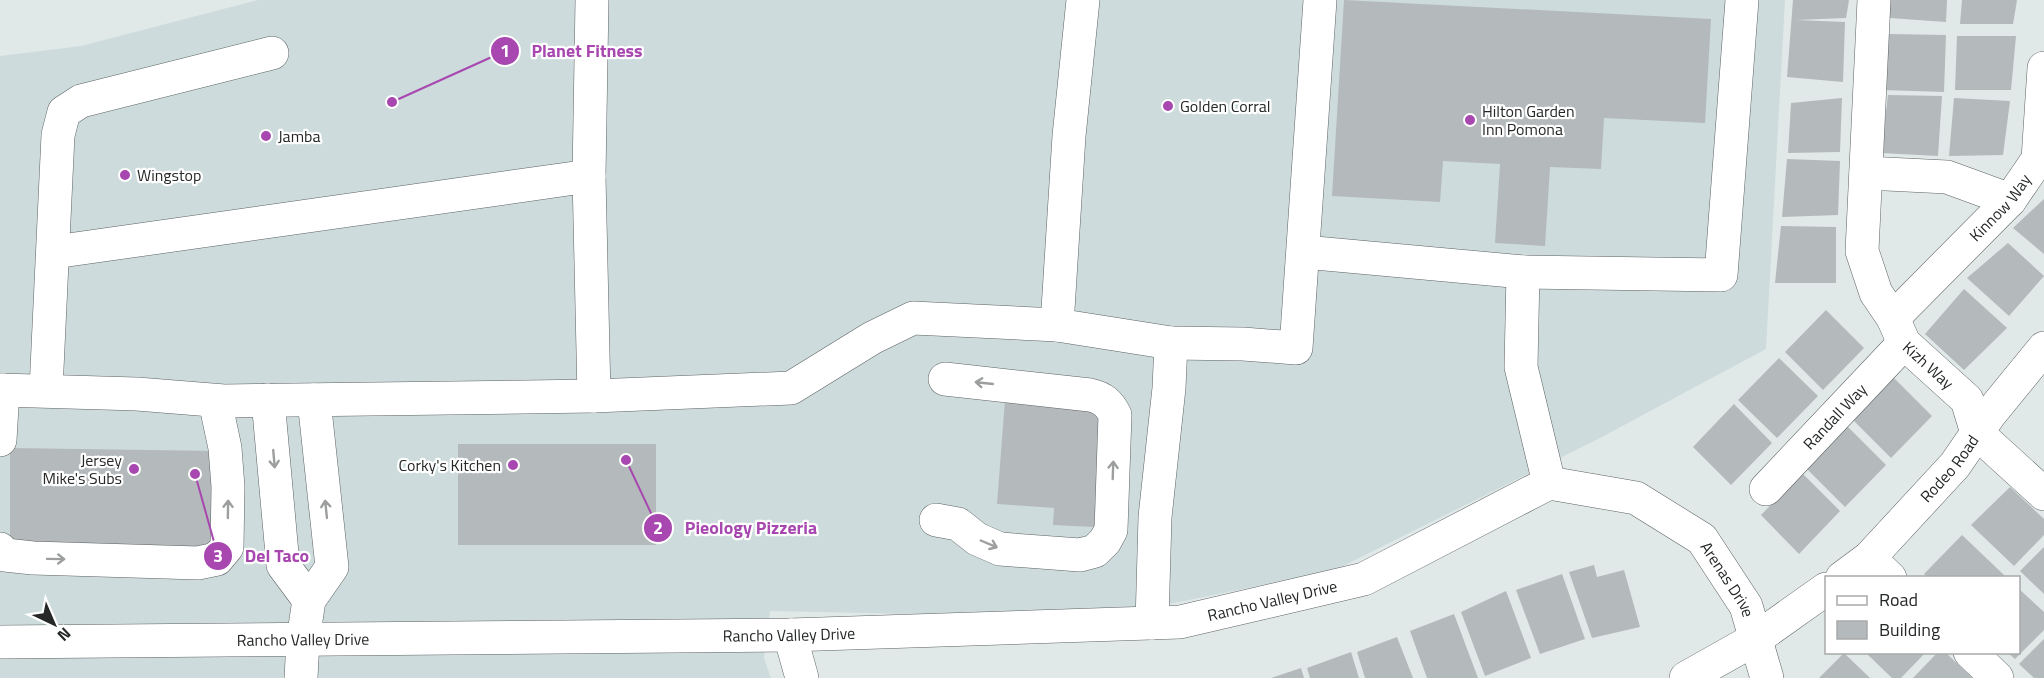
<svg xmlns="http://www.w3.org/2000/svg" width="2044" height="678" viewBox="0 0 2044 678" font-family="'Titillium Web',sans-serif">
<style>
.built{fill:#cddbdd}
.building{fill:#b4b9bc}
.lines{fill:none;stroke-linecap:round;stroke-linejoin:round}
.minor-casing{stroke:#5d6263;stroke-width:34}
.minor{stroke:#fff;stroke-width:33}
.oneway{stroke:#9d9e9e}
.poi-dot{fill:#a847af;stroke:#fff;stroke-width:2}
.labels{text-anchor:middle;stroke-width:4.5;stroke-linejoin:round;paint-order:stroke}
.poi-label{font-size:16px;fill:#262828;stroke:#fff;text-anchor:start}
.street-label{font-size:16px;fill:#262828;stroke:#fff}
.leader{fill:none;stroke:#a847af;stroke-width:2}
.callout-dot{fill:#a847af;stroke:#fff;stroke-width:2}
.mark-label{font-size:18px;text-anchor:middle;font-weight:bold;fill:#fff}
.callout-label{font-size:18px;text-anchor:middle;font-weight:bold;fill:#a847af;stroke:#fff;stroke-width:4.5;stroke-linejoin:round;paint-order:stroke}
</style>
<rect width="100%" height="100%" fill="#e1e8e8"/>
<polygon class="built" points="258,0 1785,0 1766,349 1598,439 1335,570 1101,618 770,611 764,658 771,678 0,678 0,56 81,46"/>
<g class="building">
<polygon points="1344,0 1711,19 1705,123 1604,118 1601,169 1550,167 1545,246 1495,243 1500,164 1443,161 1440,202 1332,196"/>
<polygon points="1793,0 1849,0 1846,18 1796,20 1845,22 1843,82 1787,77"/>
<polygon points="1889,0 1947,0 1946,22 1890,18"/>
<polygon points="1962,0 2017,0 2013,24 1960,24"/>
<polygon points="1889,34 1946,35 1944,92 1882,90"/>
<polygon points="1957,36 2016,36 2011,90 1955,90"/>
<polygon points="1888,95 1942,96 1938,156 1881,153"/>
<polygon points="1842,98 1840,152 1788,153 1791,103"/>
<polygon points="1954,98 2010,101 2003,155 1949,156"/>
<polygon points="1787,159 1840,161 1838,215 1782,217"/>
<polygon points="2044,199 2044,254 2013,228"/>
<polygon points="1781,226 1836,227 1836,283 1775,283"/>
<polygon points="2008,243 2044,276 2009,316 1967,278"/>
<polygon points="1964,289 2007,328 1964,370 1925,334"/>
<polygon points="1826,310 1864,348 1823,390 1785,352"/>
<polygon points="1779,358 1818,396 1777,438 1738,400"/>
<polygon points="1894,378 1932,416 1891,458 1853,420"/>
<polygon points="1005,400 1103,407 1094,527 1053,525 1054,508 997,504"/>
<polygon points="1734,404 1772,443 1731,485 1693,447"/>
<polygon points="1847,426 1886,465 1845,507 1807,469"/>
<rect x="458" y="444" width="198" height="101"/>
<polygon points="10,448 219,451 218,547 10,545"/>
<polygon points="1802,473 1840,511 1799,554 1761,515"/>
<polygon points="2010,487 2044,519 2044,535 2014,566 1971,525"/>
<polygon points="1962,535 2004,575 2002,578 1928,578 1924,574"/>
<polygon points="2044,547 2044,594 2020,571"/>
<polygon points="1594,565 1597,577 1624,570 1640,627 1592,638 1569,572"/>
<polygon points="1562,574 1585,639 1540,654 1516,590"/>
<polygon points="2018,588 2044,612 2044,630 2015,659 2007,652 2018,652"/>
<polygon points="1506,591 1531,658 1485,676 1461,612"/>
<polygon points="1454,614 1478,678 1427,678 1410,631"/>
<polygon points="1397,637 1413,678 1365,678 1357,652"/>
<polygon points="2044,639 2044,678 2034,678 2019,664"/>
<polygon points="1351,652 1359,678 1310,678 1307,668"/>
<polygon points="1865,652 1926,652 1901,678 1892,678"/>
<polygon points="1938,652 1945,652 1972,678 1913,678"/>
<polygon points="1844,653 1870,678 1819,678"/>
<polygon points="1301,668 1304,678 1271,678"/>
</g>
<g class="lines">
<g class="minor-casing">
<g id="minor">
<path id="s1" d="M1874 0 1862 251 1876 293 1893 318 1904 343 1967 400 1977 433 2044 494"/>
<polyline points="1866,173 1947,177 2010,200"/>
<polyline points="589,176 592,0"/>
<polyline points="54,252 589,176 594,396"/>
<polyline points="1304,252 1523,272"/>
<path id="s2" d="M1893 318 2010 200 2038 159 2044 68"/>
<polyline points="1057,325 1069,136 1083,0"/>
<polyline points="1171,343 1243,344 1296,348 1320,0"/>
<polyline points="0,390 137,394 224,401 594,396 791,388 872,338 913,318 1057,325 1171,343 1169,388 1155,517 1152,623"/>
<polyline points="46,390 58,135 64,112 81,101 272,53"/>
<polyline points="268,400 283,565 309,600"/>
<polyline points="0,440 3,390"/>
<polyline points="1549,483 1521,367 1523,272 1721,275 1742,0"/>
<path id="s3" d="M1549 483 1636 498 1702 539 1746 606 1767 678"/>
<path id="s4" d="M1766 489 1904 343"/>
<path d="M936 520 958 524 977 539 1000 549 1080 555 1095 551 1105 541 1111 530 1115 415C1109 403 1103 398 1090 395L945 379"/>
<polyline points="0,549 5,555 33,558 198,563 217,559 227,547 228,487 225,448 215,401"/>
<polyline points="1869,558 1890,578"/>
<path id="s5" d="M1842 578 1869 558 1955 465 1990 414 2044 348"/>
<polyline points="790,635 802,678"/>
<path id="s6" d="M0 642 790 635 1180 622 1364 579 1549 483"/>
<polyline points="1970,652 1997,678"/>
<polyline points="301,678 303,640 309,600 332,567 314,400"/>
<polyline points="1686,678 1757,638 1826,589"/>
</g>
</g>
<use href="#minor" class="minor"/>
</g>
<defs><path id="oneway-shaft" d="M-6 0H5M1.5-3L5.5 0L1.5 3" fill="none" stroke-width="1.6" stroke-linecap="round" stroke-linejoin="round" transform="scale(1.5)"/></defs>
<g class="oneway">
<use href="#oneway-shaft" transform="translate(984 383) rotate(-174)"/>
<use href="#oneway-shaft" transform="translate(274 459) rotate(85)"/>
<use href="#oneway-shaft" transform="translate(1113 470) rotate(-88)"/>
<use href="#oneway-shaft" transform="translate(228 509) rotate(-89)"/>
<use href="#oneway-shaft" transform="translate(326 509) rotate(-96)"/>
<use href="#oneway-shaft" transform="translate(989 544) rotate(23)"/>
<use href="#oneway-shaft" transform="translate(56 559) rotate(1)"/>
</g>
<g class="poi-dot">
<circle cx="1168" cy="106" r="6"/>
<circle cx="1470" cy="120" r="6"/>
<circle cx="266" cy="136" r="6"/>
<circle cx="125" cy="175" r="6"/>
<circle cx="513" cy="465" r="6"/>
<circle cx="134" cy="469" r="6"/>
</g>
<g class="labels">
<g class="poi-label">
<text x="1180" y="112">Golden Corral</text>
<text x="1482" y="117">Hilton Garden<tspan x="1482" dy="18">Inn Pomona</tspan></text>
<text x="278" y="142">Jamba</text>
<text x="137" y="181">Wingstop</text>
<text x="122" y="466" text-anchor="end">Jersey<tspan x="122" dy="18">Mike's Subs</tspan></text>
<text x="501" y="471" text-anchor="end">Corky's Kitchen</text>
</g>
<g class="street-label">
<text dy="6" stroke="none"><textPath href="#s2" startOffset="154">Kinnow Way</textPath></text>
<text dy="6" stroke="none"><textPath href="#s1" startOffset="386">Kizh Way</textPath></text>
<text dy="6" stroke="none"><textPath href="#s4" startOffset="100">Randall Way</textPath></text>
<text dy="6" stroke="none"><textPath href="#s5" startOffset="154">Rodeo Road</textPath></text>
<text dy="6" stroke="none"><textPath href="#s3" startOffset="214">Arenas Drive</textPath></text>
<text dy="6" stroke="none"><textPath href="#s6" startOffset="1275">Rancho Valley Drive</textPath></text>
<text dy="6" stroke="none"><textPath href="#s6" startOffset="789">Rancho Valley Drive</textPath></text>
<text dy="6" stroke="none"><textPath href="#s6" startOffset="303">Rancho Valley Drive</textPath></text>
</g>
</g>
<path class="leader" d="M392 102L505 51M626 460L658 528M195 474L218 556"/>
<g class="callout-dot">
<circle cx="392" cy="102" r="6"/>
<circle cx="626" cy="460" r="6"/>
<circle cx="195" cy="474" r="6"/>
<circle cx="505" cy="51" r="15"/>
<circle cx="658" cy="528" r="15"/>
<circle cx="218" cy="556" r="15"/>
</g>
<g class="mark-label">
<text x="505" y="57">1</text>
<text x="658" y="534">2</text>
<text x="218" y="562">3</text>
</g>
<g class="callout-label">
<text x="587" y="57">Planet Fitness</text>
<text x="751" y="534">Pieology Pizzeria</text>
<text x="277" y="562">Del Taco</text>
</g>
<rect x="1825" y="576" width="195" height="78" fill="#ffffff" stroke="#a8a9a9" stroke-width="1.5"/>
<rect x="1837" y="596" width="30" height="9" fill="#ffffff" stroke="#a8a9a9" stroke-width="1.5"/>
<text x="1879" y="606" font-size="18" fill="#262828">Road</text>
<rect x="1837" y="621" width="30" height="18" fill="#b4b9bc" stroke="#a8a9a9" stroke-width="1.5"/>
<text x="1879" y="636" font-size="18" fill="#262828">Building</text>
<g transform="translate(54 624) rotate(136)" stroke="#ffffff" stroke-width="4.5" paint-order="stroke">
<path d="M0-4.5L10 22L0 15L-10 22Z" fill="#262828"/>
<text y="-9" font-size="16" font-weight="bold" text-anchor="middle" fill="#262828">N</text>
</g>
</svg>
